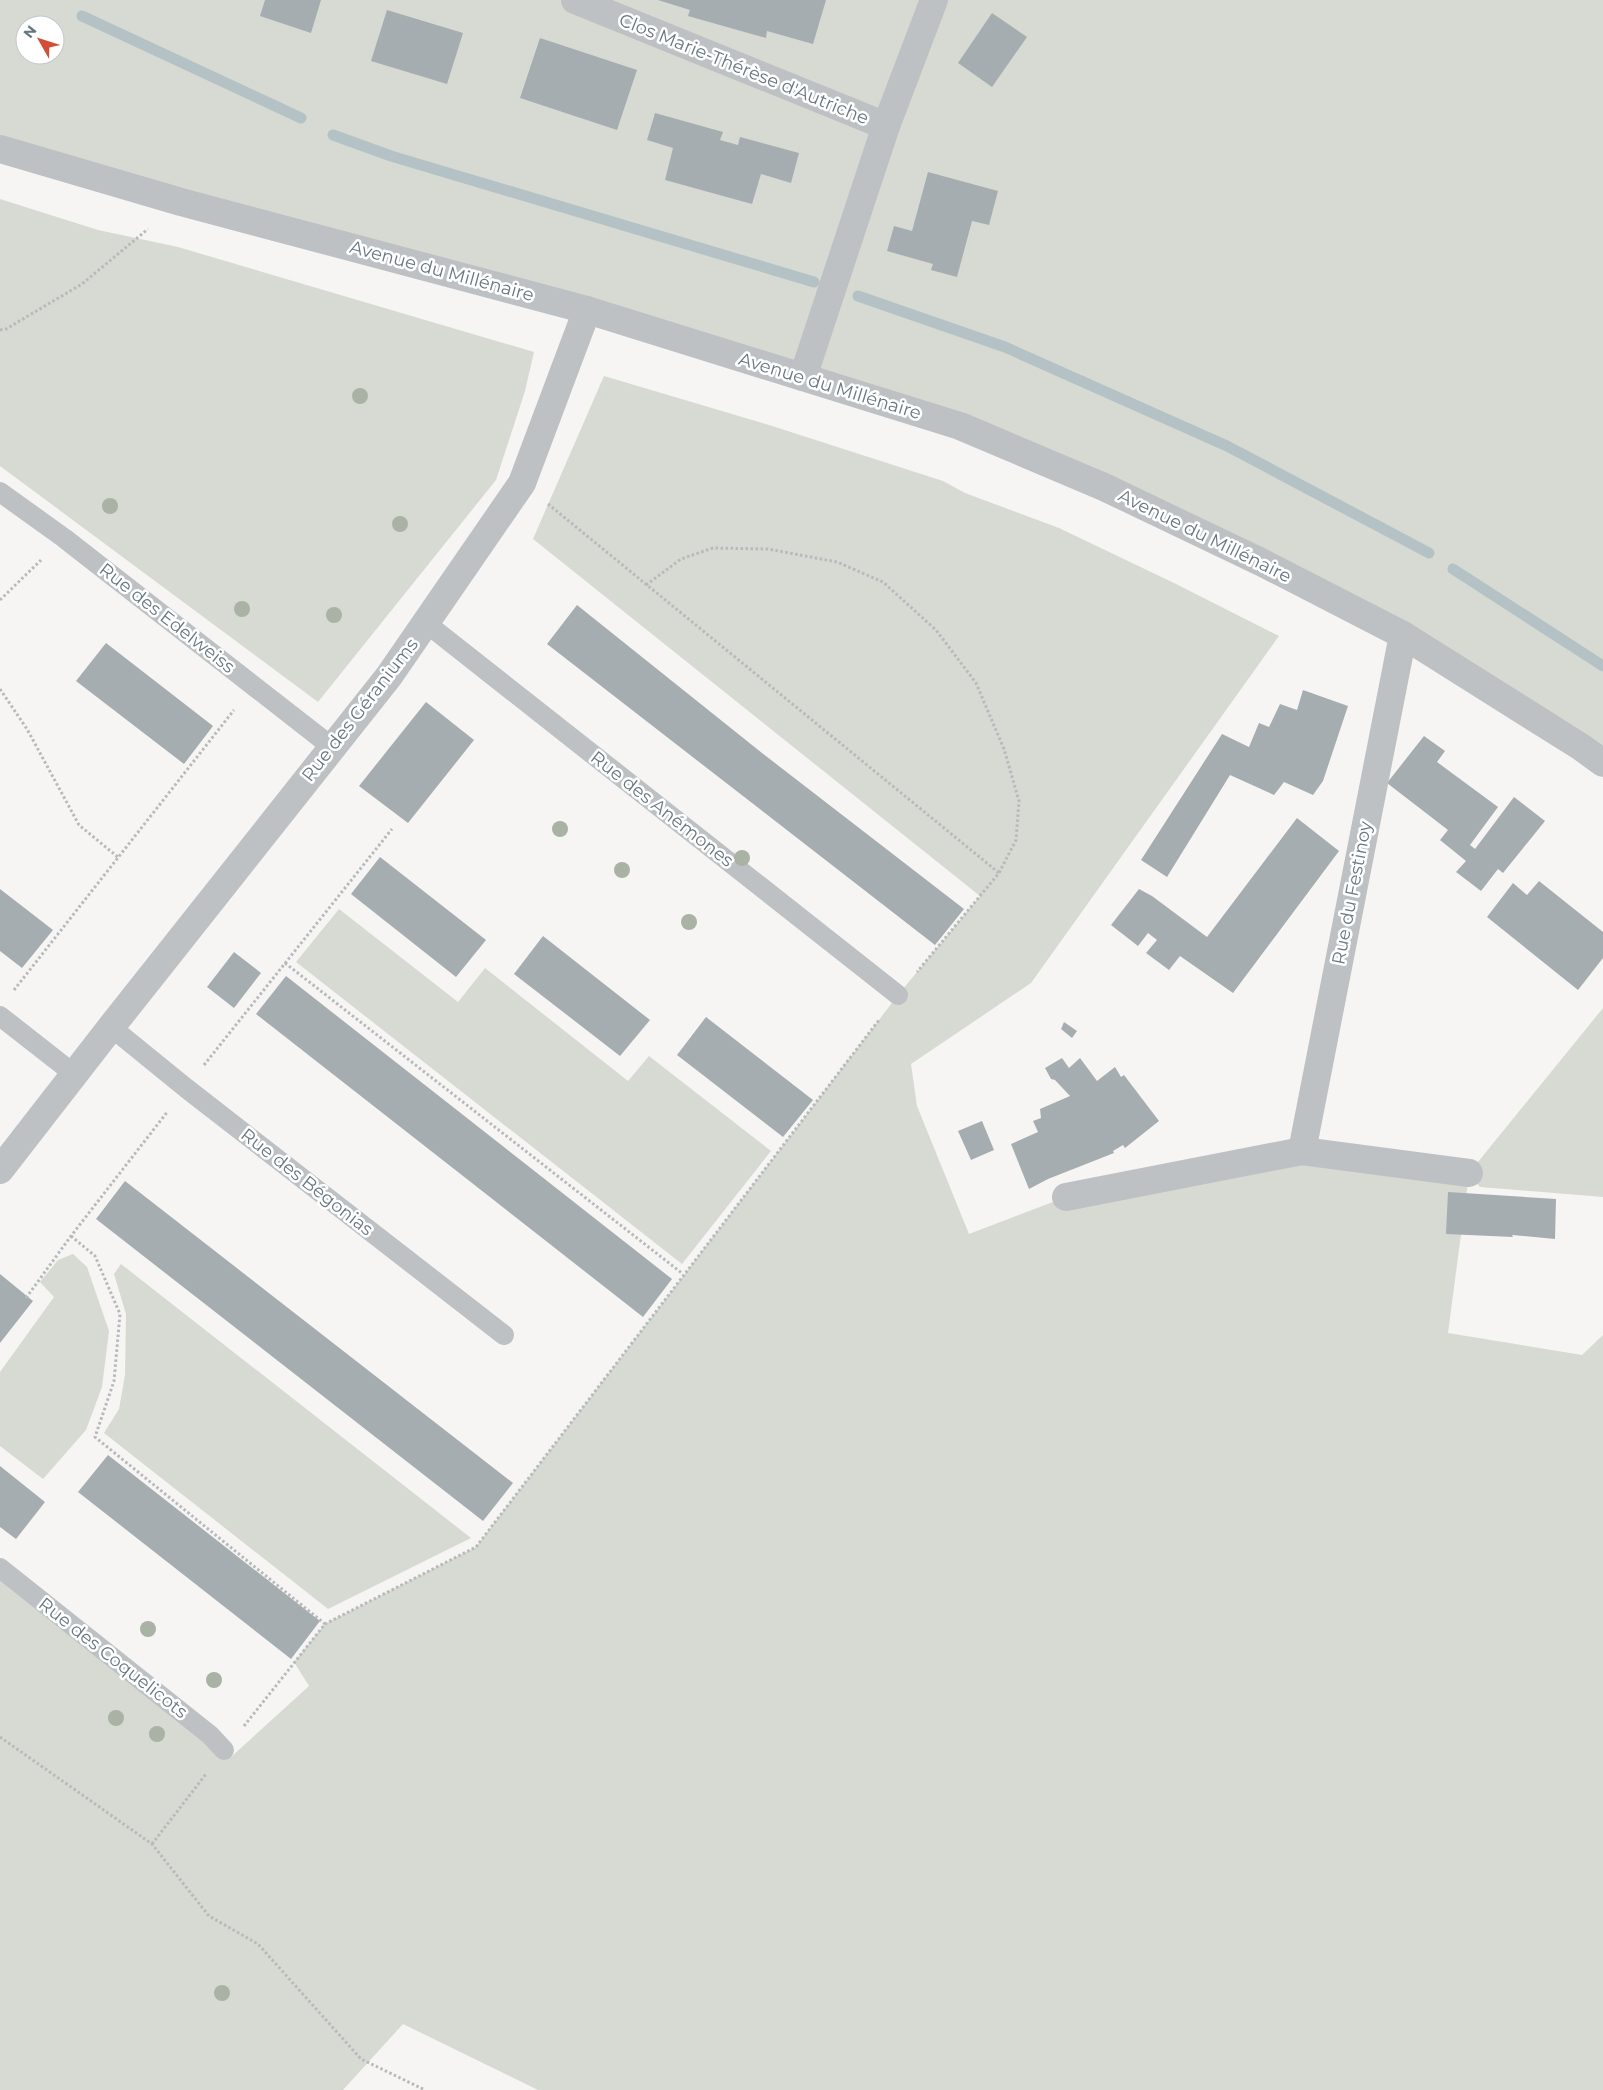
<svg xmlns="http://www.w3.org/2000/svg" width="1603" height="2090" viewBox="0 0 1603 2090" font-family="Montserrat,sans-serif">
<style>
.green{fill:#d6dad2;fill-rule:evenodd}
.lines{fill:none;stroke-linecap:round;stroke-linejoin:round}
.stream{stroke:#b5c2c5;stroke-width:11}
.building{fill:#a5adb1}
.path{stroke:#b7babc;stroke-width:3;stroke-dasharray:2.5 2.5;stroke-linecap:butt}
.service{stroke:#bdc1c4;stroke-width:20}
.minor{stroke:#bdc1c4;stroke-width:28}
.tree{fill:#aab1a5}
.labels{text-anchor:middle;stroke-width:5;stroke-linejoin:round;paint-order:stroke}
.street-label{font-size:18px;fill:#677881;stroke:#fff}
</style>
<rect width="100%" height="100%" fill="#f6f5f3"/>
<g class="green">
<path d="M0 0H1603V763L1403 635 960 426 0 149ZM25 25H55V55H25Z"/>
<polygon points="0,199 98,230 178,247 534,352 525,391 496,480 318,702 0,466"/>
<polygon points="604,376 769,425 943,481 965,493 1059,528 1174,583 1279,636 1031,983 911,1064 917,1106 969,1234 1066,1197 1302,1151 1469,1173 1603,1008 1603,1197 1480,1187 1469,1174 1448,1333 1582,1355 1603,1335 1603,2090 538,2090 403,2024 343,2090 0,2090 0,1568 231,1757 309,1686 294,1662 325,1624 476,1547 898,995 980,896 533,539"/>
<polygon points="339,909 458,1002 485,968 628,1081 649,1056 771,1151 682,1264 296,962"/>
<polygon points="73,1254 87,1267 109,1331 102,1387 86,1430 43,1479 0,1446 0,1372 54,1297 40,1282 58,1260"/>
<polygon points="121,1264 471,1538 328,1609 104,1433 119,1409 125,1375 126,1314 114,1274"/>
</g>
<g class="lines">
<g class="stream">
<polyline points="82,16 301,118"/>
<polyline points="333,135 391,156 814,282"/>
<polyline points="858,296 1005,347 1227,446 1429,553"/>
<polyline points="1453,569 1603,666"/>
</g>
</g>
<g class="building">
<polygon points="265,0 321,0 311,33 260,16"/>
<polygon points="658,0 826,0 813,44 767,31 766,38 688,16 690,10"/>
<polygon points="387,10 463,33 447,84 371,61"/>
<polygon points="992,13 1027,37 992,87 958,63"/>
<polygon points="540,38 637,70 617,130 520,98"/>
<polygon points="655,113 723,132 720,140 738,145 740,137 799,153 791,183 761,174 752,204 665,180 673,148 647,140"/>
<polygon points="928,172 998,191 989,225 972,221 957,277 931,270 933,264 887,251 894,226 912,231"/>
<polygon points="577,605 762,753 964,909 935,945 547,644"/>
<polygon points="106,643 213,726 184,764 76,681"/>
<polygon points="1303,690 1348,706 1323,781 1313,795 1284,782 1274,795 1230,775 1167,877 1141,860 1222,734 1249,747 1259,723 1269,727 1280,704 1297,710"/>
<polygon points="426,702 474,740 408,823 359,786"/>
<polygon points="1424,736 1445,751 1437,762 1498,807 1470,845 1475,849 1514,797 1545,821 1503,873 1498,869 1481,891 1456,872 1466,861 1440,840 1448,830 1387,783"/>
<polygon points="1297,818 1339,851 1233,993 1180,956 1169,970 1146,953 1157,940 1148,933 1138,946 1111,925 1139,889 1152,896 1207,937"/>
<polygon points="380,857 486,940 456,977 351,894"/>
<polygon points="1539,881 1603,932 1603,958 1578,990 1487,917 1513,883 1527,895"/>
<polygon points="0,889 53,930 22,968 0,951"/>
<polygon points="543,936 650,1020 620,1056 514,974"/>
<polygon points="234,952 261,973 234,1008 207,987"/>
<polygon points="286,976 672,1279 643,1317 256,1014"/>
<polygon points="706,1017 813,1100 783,1137 677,1055"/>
<polygon points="1064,1022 1077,1031 1072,1038 1061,1029"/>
<polygon points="1062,1058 1069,1068 1080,1058 1097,1081 1115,1067 1121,1077 1124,1075 1159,1121 1125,1148 1123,1145 1113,1151 1114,1153 1048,1179 1029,1189 1011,1144 1038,1132 1033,1121 1041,1118 1040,1109 1070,1096 1055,1080 1051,1079 1045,1068"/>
<polygon points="982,1121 994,1150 971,1160 958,1131"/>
<polygon points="125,1181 513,1483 483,1521 96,1219"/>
<polygon points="1448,1192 1556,1199 1555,1239 1512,1235 1513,1237 1446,1234"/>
<polygon points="0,1274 33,1301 0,1343"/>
<polygon points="108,1455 320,1621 291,1659 78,1492"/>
<polygon points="0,1466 45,1502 16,1539 0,1527"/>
</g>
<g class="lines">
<g class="path">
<polyline points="0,330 6,329 82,284 148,229"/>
<polyline points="548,504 999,873 917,972"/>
<polyline points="646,585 681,559 713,548 768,549 837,562 883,582 936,630 976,683 1004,749 1019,801 1016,840 999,873"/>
<polyline points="0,600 41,560"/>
<polyline points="0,689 27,729 79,825 119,858"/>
<polyline points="285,963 683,1274"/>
<polyline points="14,990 234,710"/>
<polyline points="204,1065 392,829"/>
<polyline points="71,1236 95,1256 120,1314 114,1381 95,1437 325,1624"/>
<polyline points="26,1298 71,1236 168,1111"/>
<polyline points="244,1726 325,1624 476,1547 879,1020"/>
<polyline points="0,1737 152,1844 209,1916 258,1944 361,2059 425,2090"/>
<polyline points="152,1844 206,1774"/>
</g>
<g class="service">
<polyline points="0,492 64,538 332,747"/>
<polyline points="426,623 898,995"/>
<polyline points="0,1016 74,1074"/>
<polyline points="111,1027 186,1088 504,1335"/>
<polyline points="0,1568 210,1735 224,1750"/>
</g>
<g class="minor">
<polyline points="575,0 886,126"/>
<polyline points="0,149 181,202 587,310 960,426 1104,487 1261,562 1403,635 1581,747 1603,763"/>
<polyline points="803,377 886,126 934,0"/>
<polyline points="1403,635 1302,1151 1469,1173"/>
<polyline points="0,1170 111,1027 389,676 522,483 587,310"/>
<polyline points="1066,1197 1302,1151"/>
</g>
</g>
<g class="tree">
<circle cx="360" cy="396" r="8"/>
<circle cx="110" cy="506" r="8"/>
<circle cx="400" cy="524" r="8"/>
<circle cx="242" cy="609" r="8"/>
<circle cx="334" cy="615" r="8"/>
<circle cx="560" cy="829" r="8"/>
<circle cx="742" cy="858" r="8"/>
<circle cx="622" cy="870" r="8"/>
<circle cx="689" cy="922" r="8"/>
<circle cx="148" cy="1629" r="8"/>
<circle cx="214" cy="1680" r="8"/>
<circle cx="116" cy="1718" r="8"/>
<circle cx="157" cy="1734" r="8"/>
<circle cx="222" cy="1993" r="8"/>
</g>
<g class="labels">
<g class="street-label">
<text transform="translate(744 69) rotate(22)" y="6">Clos Marie-Thérèse d'Autriche</text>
<text transform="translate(442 271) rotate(15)" y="6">Avenue du Millénaire</text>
<text transform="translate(830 386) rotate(17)" y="6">Avenue du Millénaire</text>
<text transform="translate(1205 536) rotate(26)" y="6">Avenue du Millénaire</text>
<text transform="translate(167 618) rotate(38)" y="6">Rue des Edelweiss</text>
<text transform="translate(360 710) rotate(-52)" y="6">Rue des Géraniums</text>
<text transform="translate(662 809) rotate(38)" y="6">Rue des Anémones</text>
<text transform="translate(1352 893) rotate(-79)" y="6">Rue du Festinoy</text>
<text transform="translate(307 1182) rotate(38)" y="6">Rue des Bégonias</text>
<text transform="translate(113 1658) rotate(38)" y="6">Rue des Coquelicots</text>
</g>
</g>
<g transform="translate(40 40) rotate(309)"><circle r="24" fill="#ffffff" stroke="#c2c9cd"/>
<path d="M0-4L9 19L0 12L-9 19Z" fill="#d34e36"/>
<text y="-8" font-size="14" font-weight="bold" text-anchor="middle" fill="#677881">N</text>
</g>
</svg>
